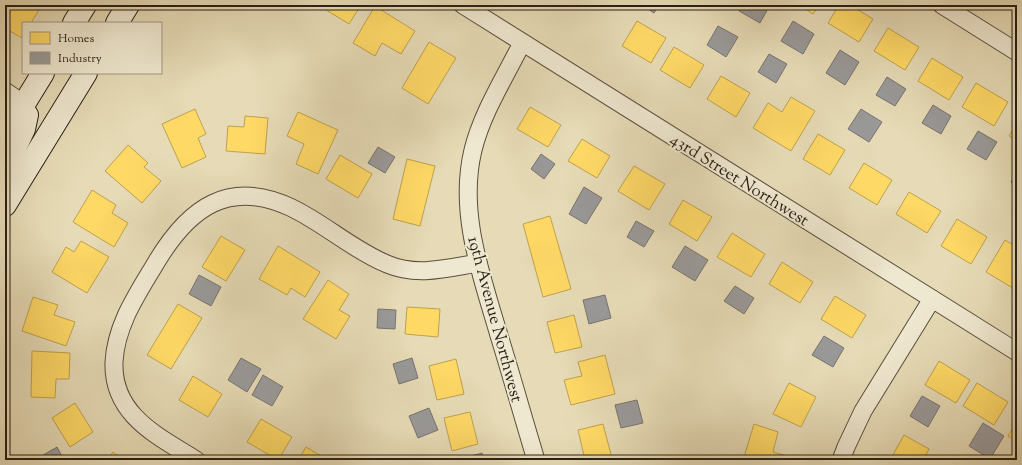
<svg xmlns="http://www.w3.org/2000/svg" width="1022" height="465" viewBox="0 0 1022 465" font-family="'Sorts Mill Goudy',serif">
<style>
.homes{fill:#ffd966;stroke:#bea14e}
.industry{fill:#999;stroke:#777471}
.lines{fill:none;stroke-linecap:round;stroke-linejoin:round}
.street-casing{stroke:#584e3d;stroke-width:19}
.secondary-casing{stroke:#281f15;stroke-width:24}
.street{stroke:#efe8d0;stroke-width:17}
.secondary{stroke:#efe8d0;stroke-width:22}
.labels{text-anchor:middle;stroke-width:4;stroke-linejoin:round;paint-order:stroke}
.street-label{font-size:17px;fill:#281f15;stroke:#efe8d0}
</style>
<rect width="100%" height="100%" fill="#e6dbb6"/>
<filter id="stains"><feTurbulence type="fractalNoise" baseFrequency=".005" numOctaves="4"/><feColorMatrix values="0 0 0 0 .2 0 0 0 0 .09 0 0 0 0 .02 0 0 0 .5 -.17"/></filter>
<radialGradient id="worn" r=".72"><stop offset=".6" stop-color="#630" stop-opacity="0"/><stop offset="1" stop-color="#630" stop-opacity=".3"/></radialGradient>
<g class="homes">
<polygon points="5,5 42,5 31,23 23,23 22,38 5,28"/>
<polygon points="318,5 361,5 349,24"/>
<polygon points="799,5 819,5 813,14"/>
<polygon points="839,5 850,5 873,19 859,42 828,23"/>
<polygon points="375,6 415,31 401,54 382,43 375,56 353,43"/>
<polygon points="637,21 666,38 651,63 622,46"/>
<polygon points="888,28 919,47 905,70 874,51"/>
<polygon points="429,42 456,58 428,104 402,88"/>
<polygon points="674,47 704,65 690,88 660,70"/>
<polygon points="932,58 963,77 949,100 918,81"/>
<polygon points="721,76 750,93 736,117 707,99"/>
<polygon points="976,83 1008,102 994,126 962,107"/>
<polygon points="791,97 815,111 791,151 753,128 768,103 782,112"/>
<polygon points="530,107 561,125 548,147 517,129"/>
<polygon points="195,109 206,134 198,138 206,157 182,168 162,124"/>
<polygon points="298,112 338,130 318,174 296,164 304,144 287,136"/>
<polygon points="245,116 268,118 265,154 226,151 228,126 244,127"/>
<polygon points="1017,124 1017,141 1009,136"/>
<polygon points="818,134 845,150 830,175 803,159"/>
<polygon points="582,139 610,156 597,178 568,161"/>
<polygon points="128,145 148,163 144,167 161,181 142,203 105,171"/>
<polygon points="340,155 372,174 358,198 326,179"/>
<polygon points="407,159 435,166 420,226 393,219"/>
<polygon points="864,163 892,180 877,205 849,188"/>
<polygon points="634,166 665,184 649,210 618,191"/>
<polygon points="92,190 116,205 112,213 128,223 114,247 73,222"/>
<polygon points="909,192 941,211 927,233 896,214"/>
<polygon points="683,200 712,217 697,241 669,224"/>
<polygon points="550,216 571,289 543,297 523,224"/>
<polygon points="957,219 987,237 971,264 941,246"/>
<polygon points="732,233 765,254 751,277 717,257"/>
<polygon points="221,236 245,250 226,281 202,267"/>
<polygon points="1005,240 1017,247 1013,258 1017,260 1016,290 986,272"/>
<polygon points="81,241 109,257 87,293 52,272 66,247 74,252"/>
<polygon points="278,246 320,272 305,297 291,288 287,295 259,279"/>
<polygon points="782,262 813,282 800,303 769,284"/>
<polygon points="328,280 349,294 339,310 350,316 336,339 303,319"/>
<polygon points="835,296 866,315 852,338 821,319"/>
<polygon points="33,297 58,305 54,315 75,322 66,346 22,331"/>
<polygon points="178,304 202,318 171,369 147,355"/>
<polygon points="407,307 440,309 438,337 405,334"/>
<polygon points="574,315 582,347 555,353 547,322"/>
<polygon points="32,351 70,353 69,379 56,379 55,398 31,397"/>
<polygon points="605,355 615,394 571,405 564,380 582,376 578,362"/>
<polygon points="456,359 464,394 437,400 429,366"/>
<polygon points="939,361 970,380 956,403 925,385"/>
<polygon points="193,376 222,394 208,417 179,400"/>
<polygon points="789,383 816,397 801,427 773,414"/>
<polygon points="977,383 1008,402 994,425 963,406"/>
<polygon points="75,403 93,432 70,447 52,418"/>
<polygon points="470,412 478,444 452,451 444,418"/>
<polygon points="261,419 292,437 278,460 247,442"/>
<polygon points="1017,421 1017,442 1008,436"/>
<polygon points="603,424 612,458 585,460 578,430"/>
<polygon points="754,424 778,432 773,452 791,457 790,460 754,460 744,457"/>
<polygon points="904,435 929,449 923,460 890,460"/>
<polygon points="306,447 328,460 298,460"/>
<polygon points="113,452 123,460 107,460"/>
</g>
<g class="industry">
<polygon points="642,5 659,5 654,13"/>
<polygon points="743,5 770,5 760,23 739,11"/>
<polygon points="793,21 814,34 803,54 781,41"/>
<polygon points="718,26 738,37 726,57 707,45"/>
<polygon points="840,50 859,62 845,85 826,73"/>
<polygon points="769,54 787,64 776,83 758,72"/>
<polygon points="887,77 906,89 895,106 876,95"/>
<polygon points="933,105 951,116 941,134 922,123"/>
<polygon points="861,109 882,122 869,142 848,129"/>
<polygon points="978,131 997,142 986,160 967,149"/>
<polygon points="378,147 395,157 385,173 368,163"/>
<polygon points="541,154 555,164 544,179 531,169"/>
<polygon points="1017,172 1017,186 1011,182"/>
<polygon points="584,187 602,198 586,224 569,214"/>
<polygon points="636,221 654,231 644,247 627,237"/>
<polygon points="685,246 708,260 695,281 672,267"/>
<polygon points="199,275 221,287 211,306 189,294"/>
<polygon points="735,286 754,298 744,314 724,301"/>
<polygon points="605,295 611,318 589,324 583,300"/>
<polygon points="378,309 396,310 395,329 377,328"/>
<polygon points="824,336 844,348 833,367 812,355"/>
<polygon points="241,358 261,369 247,392 228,380"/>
<polygon points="412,358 418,378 399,384 393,364"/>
<polygon points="263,375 283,387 272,406 252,395"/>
<polygon points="922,396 940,406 928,427 910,416"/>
<polygon points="637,400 643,423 621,428 615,405"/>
<polygon points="429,408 438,430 418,438 409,416"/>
<polygon points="983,423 1004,436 990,459 969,446"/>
<polygon points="57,447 64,460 39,460 38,458"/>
<polygon points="482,453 484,460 456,460"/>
</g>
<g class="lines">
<g class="street-casing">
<g id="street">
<polyline points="463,5 1017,352"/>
<polyline points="942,5 1017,52"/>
<path d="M522 43C505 77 482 113 473 150 458 212 481 274 498 332 511 374 523 417 536 460"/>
<polyline points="5,91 24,104"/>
<path d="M196 460C158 436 112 415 114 362 116 324 138 293 157 261 189 208 229 178 292 208 325 224 353 250 387 264 417 277 448 268 478 263"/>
<polyline points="841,460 846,447 863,411 932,299"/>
</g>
</g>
<g class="secondary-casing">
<g id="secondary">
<polyline points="74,23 85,5"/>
<polyline points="117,23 128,5"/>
<polyline points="5,135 43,73"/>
<polyline points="5,169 24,129 27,115"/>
<polyline points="5,205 86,73"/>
</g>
</g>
<use href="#street" class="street"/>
<use href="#secondary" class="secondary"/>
</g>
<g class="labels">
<g class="street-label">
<text transform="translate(740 179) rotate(32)" y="6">43rd Street Northwest</text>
<text transform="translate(496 319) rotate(75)" y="6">19th Avenue Northwest</text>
</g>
</g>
<rect width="1022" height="465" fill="none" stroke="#e6dbb6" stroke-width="20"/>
<rect x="6" y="6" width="1010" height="453" fill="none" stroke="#281f15" stroke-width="2"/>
<rect x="10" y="10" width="1002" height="445" fill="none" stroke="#281f15"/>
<rect x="22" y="22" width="140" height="52" fill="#efe8d0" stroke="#9f9885"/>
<rect x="30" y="32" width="20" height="12" fill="#ffd966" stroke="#9f9885"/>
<text x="58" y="42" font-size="12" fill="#281f15">Homes</text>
<rect x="30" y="52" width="20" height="12" fill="#999999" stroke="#9f9885"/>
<text x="58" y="62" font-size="12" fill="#281f15">Industry</text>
<rect width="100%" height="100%" filter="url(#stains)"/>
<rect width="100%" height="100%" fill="url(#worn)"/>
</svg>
